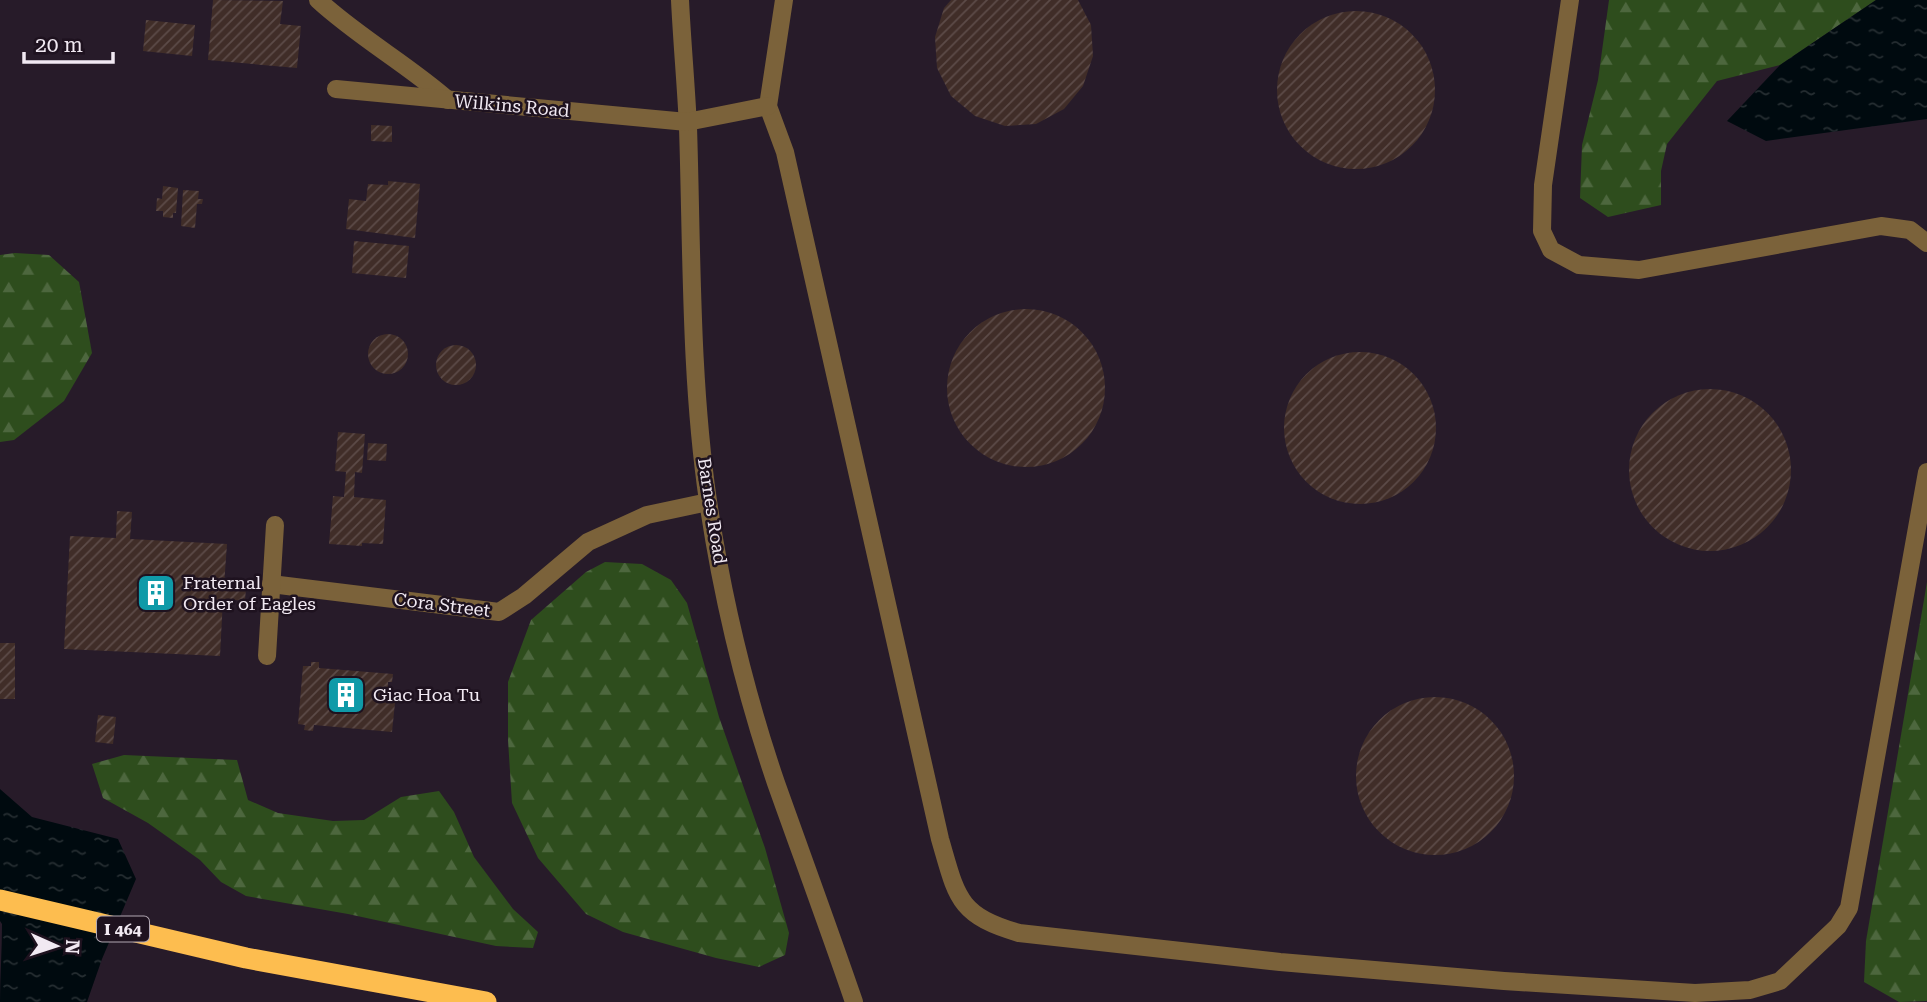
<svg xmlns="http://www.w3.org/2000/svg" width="1927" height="1002" viewBox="0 0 1927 1002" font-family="'Roboto Serif',serif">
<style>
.forest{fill:url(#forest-firs)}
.water{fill:url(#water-ripples)}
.building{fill:url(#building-hatch)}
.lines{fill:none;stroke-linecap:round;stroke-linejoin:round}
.minor{stroke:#7b623a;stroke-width:18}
.highway{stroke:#fdbd4f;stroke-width:21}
.labels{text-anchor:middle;stroke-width:5;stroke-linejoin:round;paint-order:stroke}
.shield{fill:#1e121f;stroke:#b2a8b3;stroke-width:2}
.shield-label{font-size:16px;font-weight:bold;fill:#f1e9f2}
.street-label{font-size:18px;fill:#f1e9f2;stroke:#1e121f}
.poi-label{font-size:18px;fill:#f1e9f2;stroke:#1e121f;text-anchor:start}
</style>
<defs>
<pattern id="forest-firs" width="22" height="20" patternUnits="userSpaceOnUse" patternTransform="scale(1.75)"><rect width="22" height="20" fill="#2e4d1d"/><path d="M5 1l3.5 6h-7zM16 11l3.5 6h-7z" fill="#4d673e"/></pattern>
<pattern id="water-ripples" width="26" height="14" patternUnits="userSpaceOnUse" patternTransform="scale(1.75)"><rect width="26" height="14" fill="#000a0f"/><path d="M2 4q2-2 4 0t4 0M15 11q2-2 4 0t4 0" fill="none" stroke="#262e32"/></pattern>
<pattern id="building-hatch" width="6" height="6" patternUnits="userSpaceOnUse" patternTransform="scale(1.75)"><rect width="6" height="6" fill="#402d28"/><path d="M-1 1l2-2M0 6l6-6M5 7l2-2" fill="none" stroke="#5c4b48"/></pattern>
</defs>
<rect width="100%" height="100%" fill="#271b29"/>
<g class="forest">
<polygon points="1609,0 1876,0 1780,65 1717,81 1667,144 1661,171 1661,205 1608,217 1580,198 1582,145 1598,80"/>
<polygon points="15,253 49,255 79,282 92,353 64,401 14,440 0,442 0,255"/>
<polygon points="605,562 642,564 671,580 687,603 719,717 765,848 789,933 785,955 759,967 716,958 623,932 586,914 538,858 512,803 508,740 508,682 531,620 586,572"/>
<polygon points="1927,582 1927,1001 1899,1002 1864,982 1866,941"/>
<polygon points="124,755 237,760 248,800 278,813 333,821 364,820 401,797 439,791 454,812 474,857 513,909 538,932 533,948 496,946 348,914 246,896 221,882 200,860 148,823 103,798 92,764"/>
</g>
<g class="water">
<polygon points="1876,0 1927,0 1927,119 1766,141 1727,121 1780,65"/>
<path d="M0 789 32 817 118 839 136 879 102 959 87 1002H0C0 976 2 951 2 924L0 921Z"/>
</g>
<g class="building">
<polygon points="213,0 283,1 280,24 301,26 297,68 208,60"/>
<polygon points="951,0 1078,0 1091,25 1093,56 1083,86 1064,109 1036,124 1005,126 975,116 951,96 937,68 935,37 944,8"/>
<circle cx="1356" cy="90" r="79"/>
<polygon points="146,20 195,25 192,56 143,51"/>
<polygon points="371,125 392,126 392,142 371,141"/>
<polygon points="388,181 420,184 415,238 346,229 349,199 366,201 368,184 388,185"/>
<polygon points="163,186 178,188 176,213 173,213 173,218 163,217 163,211 156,211 157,198 162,199"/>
<polygon points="183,190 199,191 198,199 203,199 202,204 197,204 195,228 181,226"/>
<polygon points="354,241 409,246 406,278 352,273"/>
<circle cx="1026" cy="388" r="79"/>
<circle cx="388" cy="354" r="20"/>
<circle cx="456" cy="365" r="20"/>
<circle cx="1360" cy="428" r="76"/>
<circle cx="1710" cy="470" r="81"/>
<polygon points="338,432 365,434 362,473 355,472 354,497 386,500 383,544 362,543 362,546 329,544 333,496 344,497 346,472 335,471"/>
<polygon points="368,443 387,444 386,461 367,460"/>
<polygon points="117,511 132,512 130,539 227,544 224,586 246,588 245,601 223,599 220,656 64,649 70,536 116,538"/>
<rect x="0" y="643" width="15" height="56"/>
<polygon points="311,662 319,662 319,668 393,674 392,682 388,682 388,691 392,691 391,700 385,699 385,702 395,703 392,732 314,725 313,731 304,730 305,725 298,724 303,666 311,666"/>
<circle cx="1435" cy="776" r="79"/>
<polygon points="98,715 116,717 113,744 95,742"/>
</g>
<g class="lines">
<g class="minor">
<path d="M318 0C358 37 407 64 448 100"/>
<path d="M680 0C682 42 686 84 688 127 692 251 690 377 708 501 722 596 745 692 776 783 802 856 829 929 854 1002"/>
<path d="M784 0 768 106 785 152 940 839C957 897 957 915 1019 933L1280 962 1504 981 1695 993 1750 990 1780 981 1838 926 1849 908 1927 472"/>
<polyline points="1570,0 1543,185 1542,231 1551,250 1579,265 1639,270 1881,226 1910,230 1927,243"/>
<polyline points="336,89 687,122 768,106"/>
<polyline points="271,584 499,612 524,596 588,542 647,515 708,502"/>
<polyline points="267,656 275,525"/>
</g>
<polyline class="highway" points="0,900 246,958 486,1002"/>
</g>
<defs>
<g id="building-square" transform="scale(2.0125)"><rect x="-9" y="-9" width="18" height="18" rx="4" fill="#0f9aa8" stroke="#1e121f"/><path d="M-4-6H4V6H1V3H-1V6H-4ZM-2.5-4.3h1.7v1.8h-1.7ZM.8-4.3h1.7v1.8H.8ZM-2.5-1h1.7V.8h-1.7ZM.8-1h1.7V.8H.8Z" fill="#fff"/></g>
</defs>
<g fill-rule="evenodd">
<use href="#building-square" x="156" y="593"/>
<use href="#building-square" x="346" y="695"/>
</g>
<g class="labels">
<rect class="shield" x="97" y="916.5" width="52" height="25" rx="5"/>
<g class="shield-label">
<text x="123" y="935">I 464</text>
</g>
<g class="street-label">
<text transform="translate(512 106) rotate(5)" y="6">Wilkins Road</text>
<text transform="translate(712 511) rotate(81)" y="6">Barnes Road</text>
<text transform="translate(442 605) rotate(7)" y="6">Cora Street</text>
</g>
<g class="poi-label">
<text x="183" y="589">Fraternal<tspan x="183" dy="21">Order of Eagles</tspan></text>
<text x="373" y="701">Giac Hoa Tu</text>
</g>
</g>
<g transform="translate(56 946) rotate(93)" stroke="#1e121f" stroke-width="5" paint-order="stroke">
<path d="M0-5L12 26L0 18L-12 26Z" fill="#f1e9f2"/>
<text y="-10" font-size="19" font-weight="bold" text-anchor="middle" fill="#f1e9f2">N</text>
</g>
<path d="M24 52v10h89v-10" fill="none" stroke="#f1e9f2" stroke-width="3.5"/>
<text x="35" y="52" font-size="21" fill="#f1e9f2" stroke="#1e121f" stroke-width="5" paint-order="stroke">20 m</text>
</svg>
